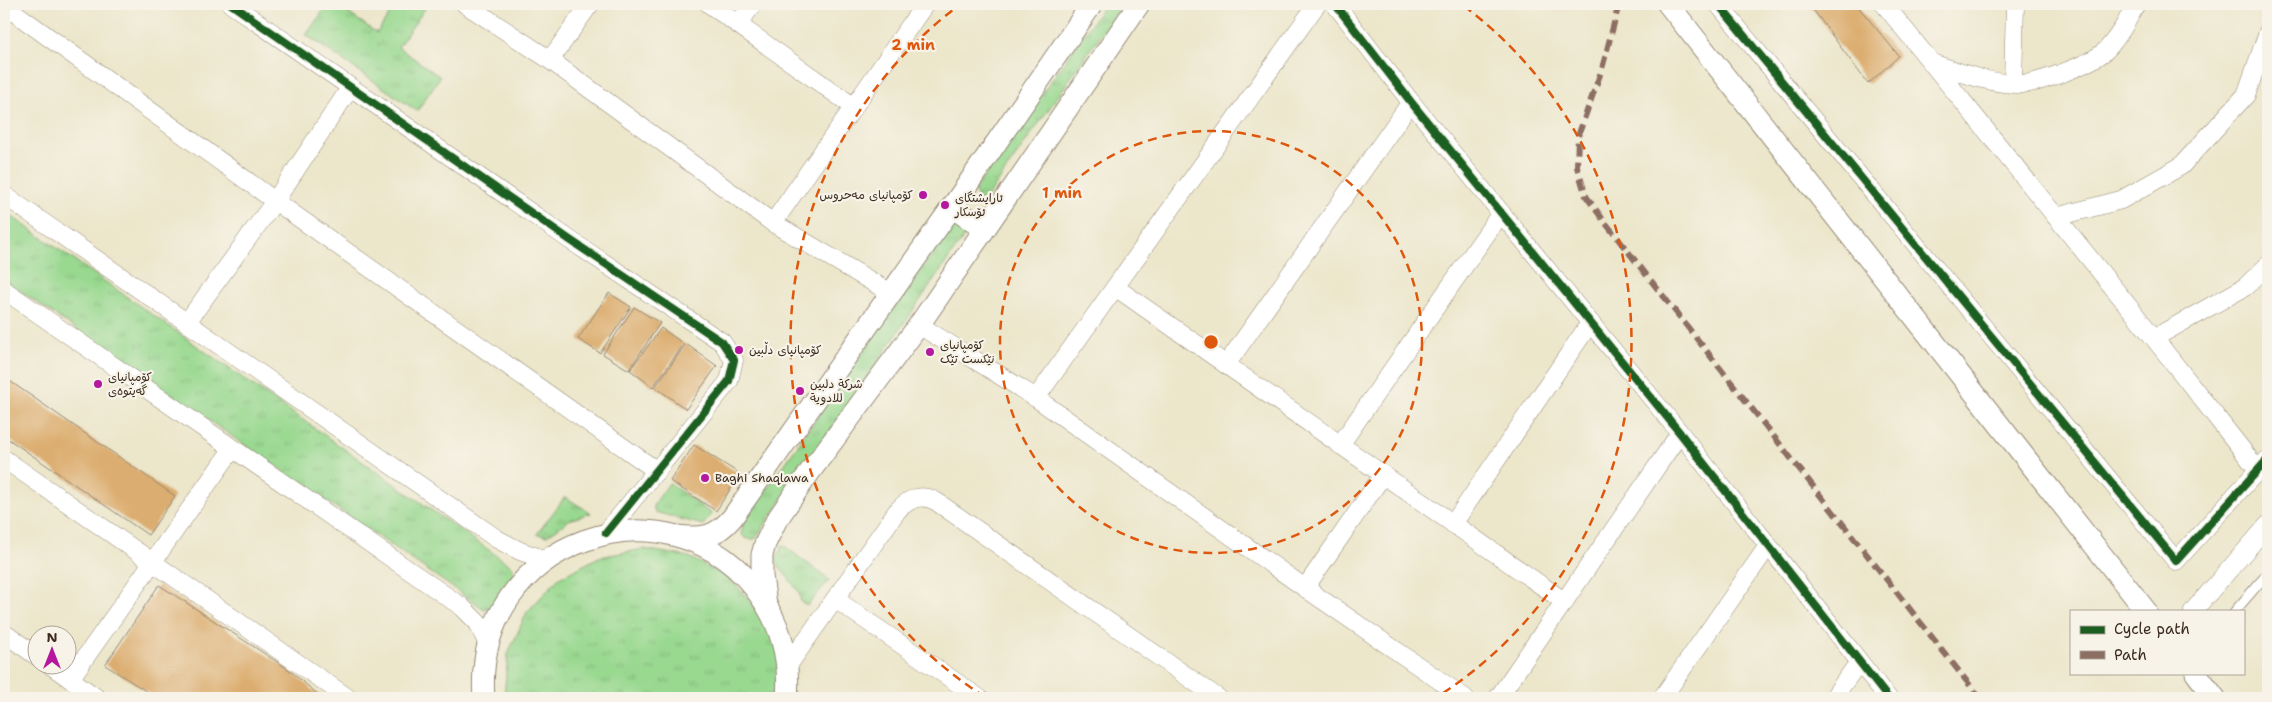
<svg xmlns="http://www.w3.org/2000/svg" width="2272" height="702" viewBox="0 0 2272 702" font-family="'Shantell Sans','Playpen Sans Arabic',sans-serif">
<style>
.grass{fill:url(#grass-tufts);stroke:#6a8156}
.building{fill:#dcad70}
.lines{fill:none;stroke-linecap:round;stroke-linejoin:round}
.service-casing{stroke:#948874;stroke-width:11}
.minor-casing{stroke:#948874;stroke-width:19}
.tertiary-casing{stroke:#948874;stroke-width:23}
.service{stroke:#fff;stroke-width:9}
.minor{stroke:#fff;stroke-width:18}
.tertiary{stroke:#fff;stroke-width:21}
.quiet{stroke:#8d6e63;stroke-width:6;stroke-dasharray:12 6;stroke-linecap:butt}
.cycleway-casing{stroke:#f7f3e8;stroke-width:11}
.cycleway{stroke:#1b5e20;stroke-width:8}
.ring{fill:none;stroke:#df570d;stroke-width:2.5;stroke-dasharray:9 6}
.poi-dot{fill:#b5179e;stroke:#f7f3e8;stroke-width:2}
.labels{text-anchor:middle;stroke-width:4.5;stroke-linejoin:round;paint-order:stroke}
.poi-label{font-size:12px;fill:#3b2a1e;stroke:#f7f3e8;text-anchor:start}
.centre{fill:#df570d;stroke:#f7f3e8;stroke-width:2.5}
.ring-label{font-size:15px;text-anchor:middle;font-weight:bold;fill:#df570d;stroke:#f7f3e8;stroke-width:4.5;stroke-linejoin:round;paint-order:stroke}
</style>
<defs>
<pattern id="grass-tufts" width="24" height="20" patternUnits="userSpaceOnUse" patternTransform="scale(1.25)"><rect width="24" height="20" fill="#98d88f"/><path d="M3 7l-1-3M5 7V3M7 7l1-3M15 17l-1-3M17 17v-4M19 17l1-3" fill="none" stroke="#84ba7b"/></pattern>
</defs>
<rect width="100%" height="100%" fill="#f7f3e8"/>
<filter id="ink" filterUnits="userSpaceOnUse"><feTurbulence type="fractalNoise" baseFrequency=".02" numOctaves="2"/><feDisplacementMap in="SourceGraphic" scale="10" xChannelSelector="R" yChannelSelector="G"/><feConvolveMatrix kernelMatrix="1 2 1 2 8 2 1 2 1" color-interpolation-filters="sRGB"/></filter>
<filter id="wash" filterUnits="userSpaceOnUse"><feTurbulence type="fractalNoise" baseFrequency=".0096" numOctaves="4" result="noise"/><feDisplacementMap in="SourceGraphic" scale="20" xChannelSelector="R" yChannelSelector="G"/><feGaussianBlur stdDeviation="1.12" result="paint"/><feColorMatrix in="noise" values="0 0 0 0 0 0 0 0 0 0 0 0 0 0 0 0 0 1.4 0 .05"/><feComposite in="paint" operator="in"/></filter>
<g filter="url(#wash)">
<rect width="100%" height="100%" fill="#ece6cb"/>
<g class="grass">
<polygon points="328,4 335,4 377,33 396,4 428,4 398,47 440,77 417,111 306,35"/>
<polygon points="1105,4 1122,4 984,202 980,201 974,191"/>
<polygon points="4,211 513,567 513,574 501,589 491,608 484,609 4,280"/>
<path d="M958 224 965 229V235L755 539C724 542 756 505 763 495L952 226Z"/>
<polygon points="669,483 712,514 703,525 655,512 653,506"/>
<polygon points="565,497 591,513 569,520 547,536 537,534"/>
<polygon points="783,545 829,580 807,606 801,602 799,592 775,561"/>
<polygon points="644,549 689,557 730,579 761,612 779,653 783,698 504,698 508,654 527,612 559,578 599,557"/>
</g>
<g id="blocks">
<g class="building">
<polygon points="1809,4 1856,4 1899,56 1868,84"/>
<polygon points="609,293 631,307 600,353 578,339"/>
<polygon points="634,307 660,323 629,370 603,354"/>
<polygon points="661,328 684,344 653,387 630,370"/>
<polygon points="686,344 717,366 686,409 655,387"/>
<polygon points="4,377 175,496 148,535 4,436"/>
<polygon points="694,445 740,474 716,511 670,481"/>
<polygon points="159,585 288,669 322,698 268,698 272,692 267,698 157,698 105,665"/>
</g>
</g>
</g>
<g filter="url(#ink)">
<use href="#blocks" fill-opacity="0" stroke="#948874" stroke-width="1"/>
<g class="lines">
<g class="service-casing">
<polyline id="service" points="2235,611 2268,573"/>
</g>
<g class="minor-casing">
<g id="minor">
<polyline points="231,4 570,240 722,342 734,360 729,381 606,533"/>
<polyline points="465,4 550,60 773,223 891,293"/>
<polyline points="709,4 854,107"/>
<polyline points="1335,4 1411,102 1680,433 1888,698"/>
<polyline points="1718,4 2176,561 2268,459"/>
<polyline points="1884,4 2154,338 2258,470"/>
<polyline points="4,5 275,201 657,471"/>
<polyline points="738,24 753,4"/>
<polyline points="550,60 590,4"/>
<path d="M1932 63C1960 72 1991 85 2022 84 2040 83 2090 64 2104 52 2117 40 2128 20 2136 4"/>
<polyline points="2013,83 2015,4"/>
<polyline points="4,195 497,539 520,551 546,560"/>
<polyline points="2056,217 2121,200 2181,166 2246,95 2268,32"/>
<polyline points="773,223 925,4"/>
<polyline points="1115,287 1565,602"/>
<polyline points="4,290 462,607 478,623 488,645"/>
<polyline points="187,322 275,201 350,88"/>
<polyline points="919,325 1036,398 1305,588 1465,698"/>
<polyline points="2154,338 2245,287 2268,265"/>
<polyline points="1226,365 1411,102"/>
<polyline points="1036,398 1317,4"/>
<polyline points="1340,445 1501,213"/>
<polyline points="4,459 348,698"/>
<polyline points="1453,524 1590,323"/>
<polyline points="1305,588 1383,475"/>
<polyline points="835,599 979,698"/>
<polyline points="2193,611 2268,525"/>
<polyline points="4,633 38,657"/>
<polyline points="49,664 97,698"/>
<path d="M787 667 897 511C908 499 922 492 937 502L1218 698"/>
<polyline points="70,679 233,448"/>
<polyline points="1498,698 1680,433"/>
<polyline points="1662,698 1768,546"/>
<polyline points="1833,698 1859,662"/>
</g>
</g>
<g class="tertiary-casing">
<g id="tertiary">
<polyline points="1668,4 2146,611"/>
<polyline points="952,207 984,229"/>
<path d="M677 536C702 539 716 537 732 518L952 207 1092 4"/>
<polyline points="766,605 762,576 762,555 765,544 776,521 809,473 919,325 1139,4"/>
<polyline points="2196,673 2215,698"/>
<path d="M484 698C471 542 672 468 761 597 782 627 790 662 787 698"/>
</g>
</g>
<use href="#service" class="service"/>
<use href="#minor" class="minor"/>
<use href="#tertiary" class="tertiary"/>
<polyline class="quiet" points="1619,4 1602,69 1578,136 1577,167 1586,196 1604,221 1980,698"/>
<g class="cycleway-casing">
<g id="cycleway">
<polyline points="231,4 570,240 722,342 734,360 729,381 606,533"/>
<polyline points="1335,4 1411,102 1680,433 1888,698"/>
<polyline points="1718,4 2176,561 2268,459"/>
</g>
</g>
<use href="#cycleway" class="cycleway"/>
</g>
</g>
<g class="ring">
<circle cx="1211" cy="342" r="211"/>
<path d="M985 697A421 421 0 0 1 958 6M1464 6A421 421 0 0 1 1437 697"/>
</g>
<g class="poi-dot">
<circle cx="923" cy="195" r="5"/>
<circle cx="945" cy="205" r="5"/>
<circle cx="739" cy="350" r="5"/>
<circle cx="930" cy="352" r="5"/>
<circle cx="98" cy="384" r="5"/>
<circle cx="800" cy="391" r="5"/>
<circle cx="705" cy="478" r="5"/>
</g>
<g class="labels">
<g class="poi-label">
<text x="913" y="199" text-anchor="end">کۆمپانیای مەحروس</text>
<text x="955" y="202">ئارایشتگای<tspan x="955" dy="14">ئۆسکار</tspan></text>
<text x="940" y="349">کۆمپانیای<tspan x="940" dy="14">نێکست تێک</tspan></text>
<text x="749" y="354">کۆمپانیای دڵبین</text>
<text x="108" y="381">کۆمپانیای<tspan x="108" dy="14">گەیتوەی</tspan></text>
<text x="810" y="388">شركة دلبين<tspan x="810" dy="14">للادوية</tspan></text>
<text x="715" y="482">Baghi Shaqlawa</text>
</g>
</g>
<circle cx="1211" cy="342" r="8" class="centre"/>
<g class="ring-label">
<text x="913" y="50">2 min</text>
<text x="1062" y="198">1 min</text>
</g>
<rect width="2272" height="702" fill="none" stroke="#f7f3e8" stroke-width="20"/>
<rect x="2070" y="610" width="175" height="65" fill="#f7f3e8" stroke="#aca397"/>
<rect x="2080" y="626" width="25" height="8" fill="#1b5e20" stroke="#aca397"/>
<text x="2114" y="634" font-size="15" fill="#3b2a1e">Cycle path</text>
<rect x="2080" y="651" width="25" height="8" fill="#8d6e63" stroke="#aca397"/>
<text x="2114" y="660" font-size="15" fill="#3b2a1e">Path</text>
<g transform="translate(52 650)"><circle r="24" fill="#f7f3e8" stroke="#aca397"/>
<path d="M0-4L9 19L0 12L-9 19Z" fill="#b5179e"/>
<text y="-8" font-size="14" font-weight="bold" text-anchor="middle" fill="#3b2a1e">N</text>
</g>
</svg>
